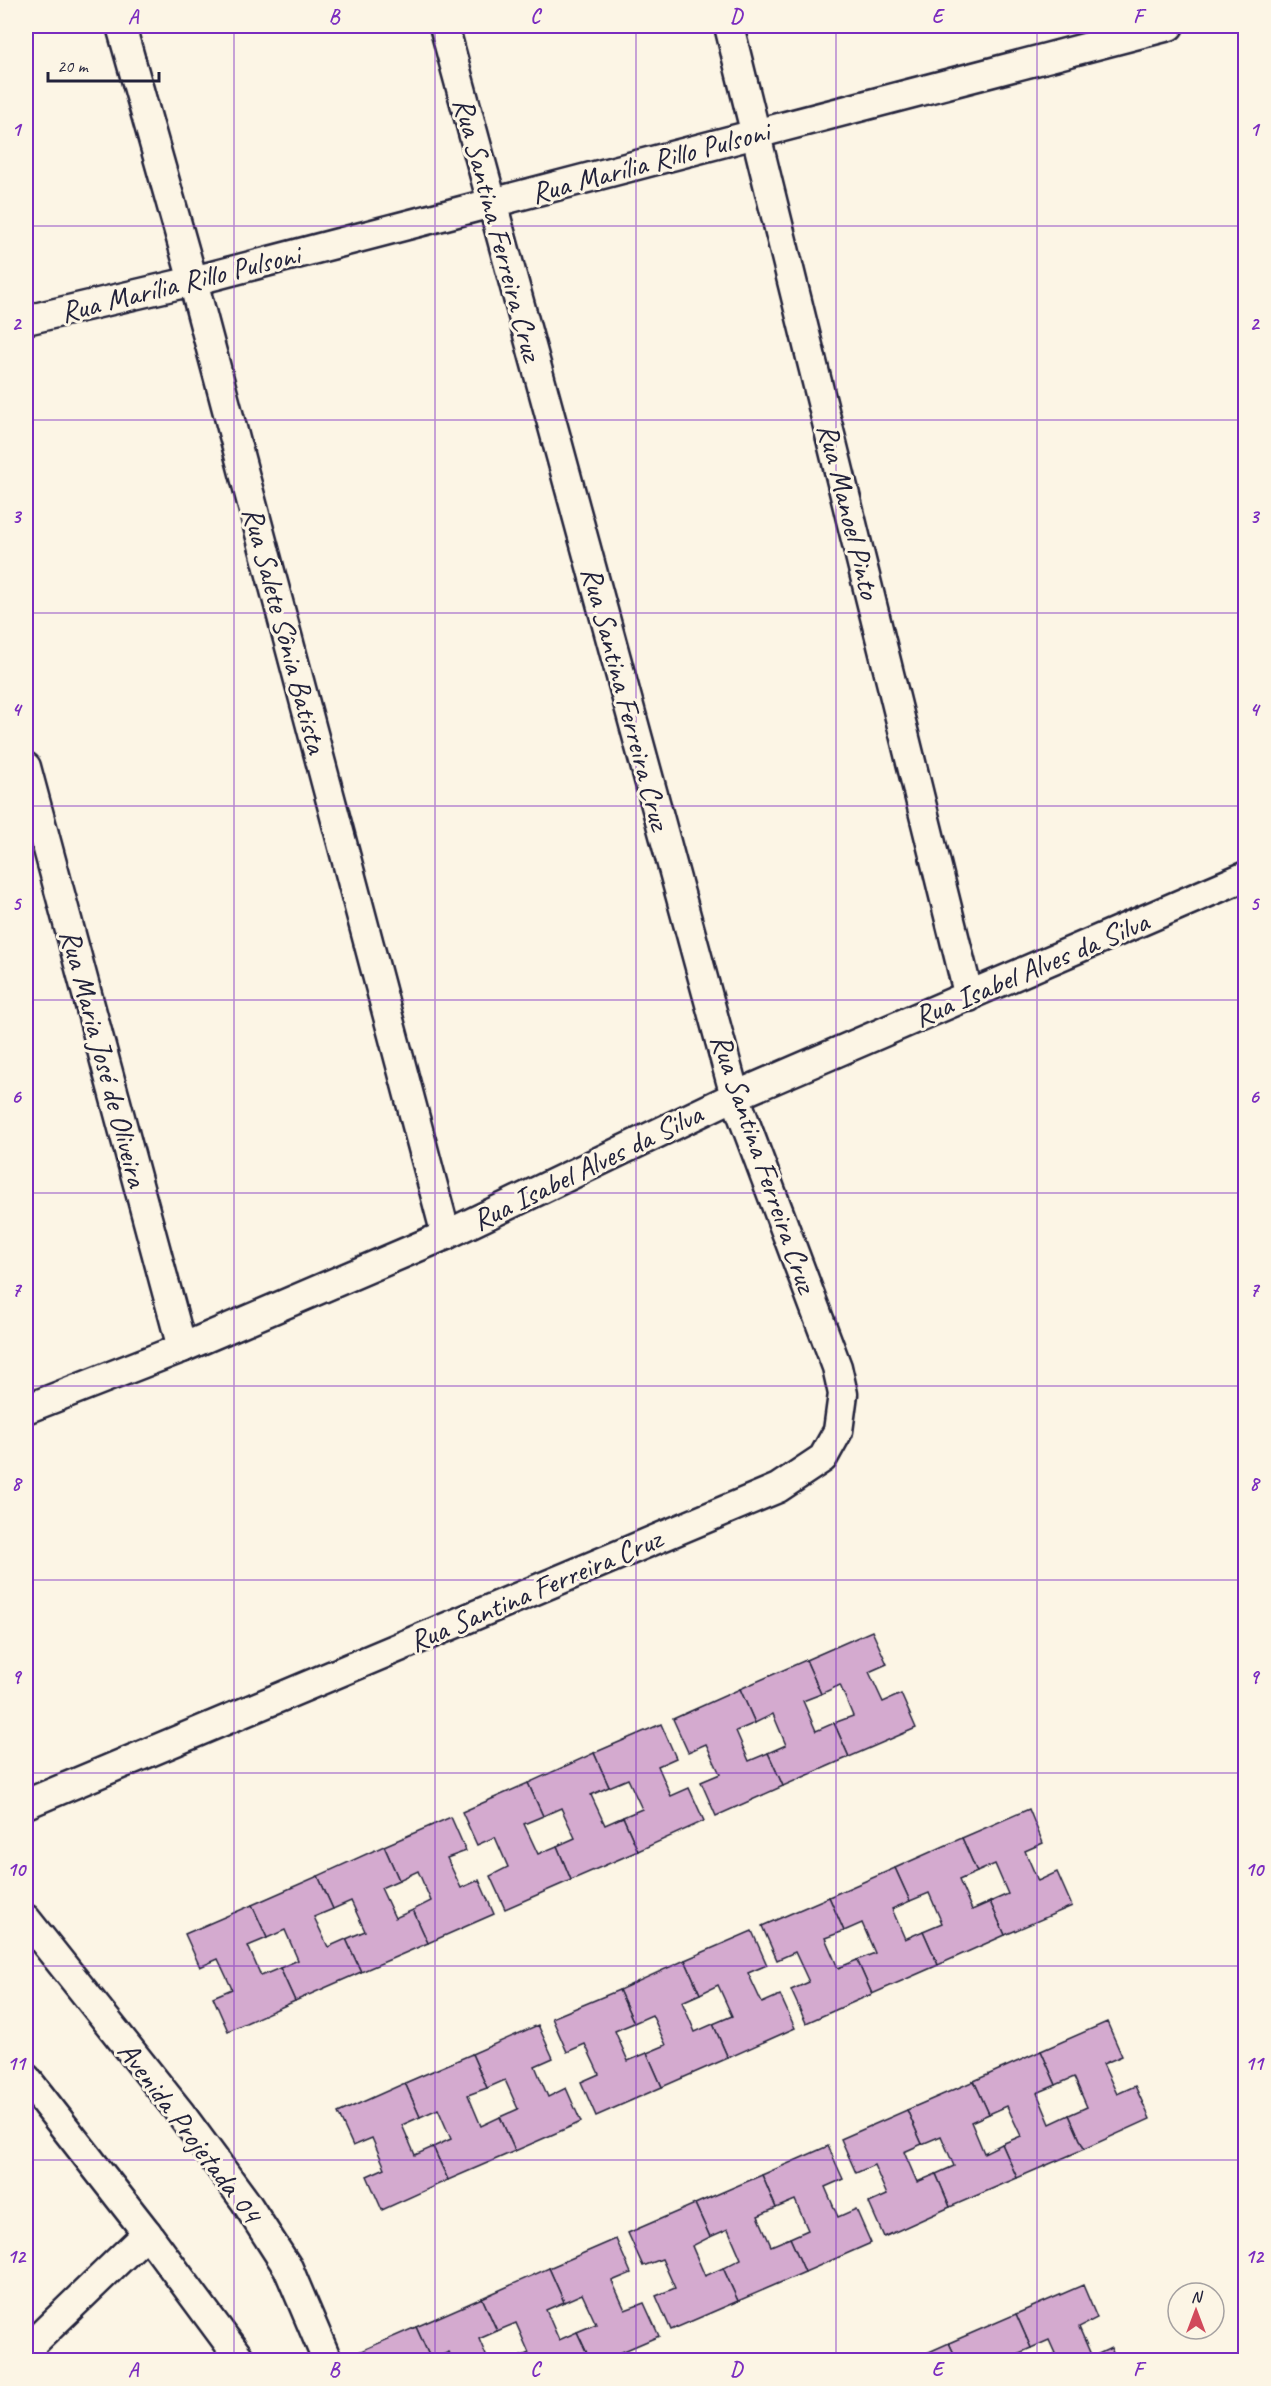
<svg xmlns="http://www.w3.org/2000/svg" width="1271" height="2386" viewBox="0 0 1271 2386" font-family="Caveat,sans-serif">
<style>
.building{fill:#d4aacf;stroke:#22223b;stroke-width:1.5}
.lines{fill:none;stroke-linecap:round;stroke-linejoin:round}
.minor-casing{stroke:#22223b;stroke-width:33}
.minor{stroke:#fcf5e5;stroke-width:28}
.grid{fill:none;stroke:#7b2cbf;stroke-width:1.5;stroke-opacity:0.55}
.labels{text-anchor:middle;stroke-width:6;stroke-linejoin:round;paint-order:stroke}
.street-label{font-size:30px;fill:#22223b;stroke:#fcf5e5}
.neatline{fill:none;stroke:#7b2cbf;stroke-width:2}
.grid-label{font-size:20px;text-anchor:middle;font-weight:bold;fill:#7b2cbf}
</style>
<rect width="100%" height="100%" fill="#fcf5e5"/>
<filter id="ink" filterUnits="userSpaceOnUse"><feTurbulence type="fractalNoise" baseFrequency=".0167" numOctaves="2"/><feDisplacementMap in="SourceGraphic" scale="12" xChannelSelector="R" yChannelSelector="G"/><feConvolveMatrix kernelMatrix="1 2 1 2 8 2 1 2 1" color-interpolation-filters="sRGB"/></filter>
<g filter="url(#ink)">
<g class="building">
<polygon points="872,1631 887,1664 869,1672 883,1702 901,1694 916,1728 849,1757 834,1723 853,1716 840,1685 821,1694 806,1660"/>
<polygon points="806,1660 821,1694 803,1701 816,1731 834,1723 849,1757 783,1786 768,1753 786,1745 773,1714 755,1723 740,1689"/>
<polygon points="740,1689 755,1723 736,1731 749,1761 768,1753 783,1786 716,1816 701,1782 720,1774 706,1744 688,1752 673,1719"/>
<polygon points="661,1724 676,1758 658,1766 671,1796 689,1788 704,1821 638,1851 623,1817 642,1809 628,1779 609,1787 594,1753"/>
<polygon points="594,1753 609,1787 591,1795 605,1825 623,1817 638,1851 571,1880 557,1846 575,1838 561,1808 543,1816 528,1783"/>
<polygon points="528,1783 543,1816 524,1824 538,1854 557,1846 571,1880 505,1909 490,1876 508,1867 495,1837 477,1845 462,1812"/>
<polygon points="1029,1809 1043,1843 1025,1851 1038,1881 1057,1872 1072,1906 1005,1935 990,1902 1008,1894 995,1864 977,1872 962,1838"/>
<polygon points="451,1817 466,1851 447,1858 461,1888 479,1880 494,1914 428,1943 413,1910 431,1901 418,1871 399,1880 384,1846"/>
<polygon points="962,1838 977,1872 959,1880 972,1910 990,1902 1005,1935 938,1965 923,1931 942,1923 929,1893 910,1901 895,1868"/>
<polygon points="384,1846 399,1880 381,1888 395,1918 413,1910 428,1943 361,1972 346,1939 365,1931 351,1901 333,1909 318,1876"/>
<polygon points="895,1868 910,1901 892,1909 905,1939 923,1931 938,1965 872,1994 857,1960 875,1953 862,1923 844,1931 829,1897"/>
<polygon points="318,1876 333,1909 314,1917 328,1947 346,1939 361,1972 295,2001 280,1968 298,1960 285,1930 267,1938 252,1905"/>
<polygon points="829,1897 844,1931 825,1938 838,1968 857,1960 872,1994 806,2023 791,1990 809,1982 795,1952 777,1960 762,1926"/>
<polygon points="252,1905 267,1938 248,1946 261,1976 280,1968 295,2001 228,2031 213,1997 232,1989 218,1959 200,1967 185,1934"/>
<polygon points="752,1931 767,1965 748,1973 762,2003 780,1995 795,2028 728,2058 713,2024 732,2016 718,1985 700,1994 685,1960"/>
<polygon points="685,1960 700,1994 682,2002 695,2032 713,2024 728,2058 662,2087 647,2053 666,2045 652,2015 634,2023 619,1990"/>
<polygon points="619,1990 634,2023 615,2031 628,2061 647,2053 662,2087 596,2116 581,2082 599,2074 585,2044 567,2052 552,2018"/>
<polygon points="1107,2022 1122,2056 1103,2064 1117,2094 1135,2086 1150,2119 1084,2149 1069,2115 1087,2107 1074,2077 1056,2085 1041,2051"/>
<polygon points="538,2025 553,2058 535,2066 548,2097 566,2088 581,2122 515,2151 500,2117 518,2109 505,2080 487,2088 472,2054"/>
<polygon points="1041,2051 1056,2085 1037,2093 1050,2124 1069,2115 1084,2149 1017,2178 1002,2144 1021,2136 1007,2106 989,2114 974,2081"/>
<polygon points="472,2054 487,2088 468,2095 481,2126 500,2117 515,2151 448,2180 433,2147 451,2139 438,2109 420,2117 405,2083"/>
<polygon points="974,2081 989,2114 971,2122 984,2153 1002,2144 1017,2178 950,2207 936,2174 954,2166 941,2136 922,2144 907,2110"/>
<polygon points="405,2083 420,2117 402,2125 415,2155 433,2147 448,2180 382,2210 367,2176 385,2168 372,2138 353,2146 338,2113"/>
<polygon points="907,2110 922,2144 904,2152 917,2182 936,2174 950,2207 884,2237 869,2203 887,2195 874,2165 856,2173 841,2139"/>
<polygon points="828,2146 843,2179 825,2187 838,2217 856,2209 871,2243 805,2272 790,2238 808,2230 795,2200 776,2208 762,2175"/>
<polygon points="762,2175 776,2208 758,2216 771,2246 790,2238 805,2272 738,2301 723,2268 741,2259 728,2229 710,2237 695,2204"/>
<polygon points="695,2204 710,2237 692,2246 705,2276 723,2268 738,2301 671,2330 656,2296 675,2288 662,2259 643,2266 628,2233"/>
<polygon points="616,2239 631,2273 612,2281 625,2310 644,2303 659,2336 603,2360 590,2360 577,2332 596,2324 582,2294 564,2302 549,2268"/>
<polygon points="549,2268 564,2302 546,2310 559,2340 577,2332 590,2360 512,2360 529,2353 516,2323 497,2331 482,2298"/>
<polygon points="1083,2285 1097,2318 1079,2327 1092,2357 1111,2348 1116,2360 1058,2360 1049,2340 1031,2348 1016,2314"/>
<polygon points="482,2298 497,2331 479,2339 488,2360 453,2360 449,2352 431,2360 416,2327"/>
<polygon points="1016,2314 1031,2348 1012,2356 1015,2360 957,2360 949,2343"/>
<polygon points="416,2327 431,2360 351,2360 349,2356"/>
<polygon points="949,2343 957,2360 911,2360"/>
</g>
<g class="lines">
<g class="minor-casing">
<g id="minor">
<polyline points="121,26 193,281 446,1235"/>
<polyline points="729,26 969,997"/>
<polyline points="26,320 193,281 1169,26"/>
<polyline points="26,767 182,1348"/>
<polyline points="26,1409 182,1348 446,1235 735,1096 1246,876"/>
<polyline points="26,1804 778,1488 823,1458 838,1431 843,1394 837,1367 735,1096 444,26"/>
<polyline points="26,1919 181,2114 245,2201 288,2268 327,2360"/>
<polyline points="26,2078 147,2233 241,2360"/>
<polyline points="26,2350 147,2233"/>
</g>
</g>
<use href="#minor" class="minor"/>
</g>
</g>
<path class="grid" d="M234 26V2360M435 26V2360M636 26V2360M836 26V2360M1037 26V2360M26 226H1246M26 420H1246M26 613H1246M26 806H1246M26 1000H1246M26 1193H1246M26 1386H1246M26 1580H1246M26 1773H1246M26 1966H1246M26 2160H1246"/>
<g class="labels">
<g class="street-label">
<text transform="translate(650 162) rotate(-15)" y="10">Rua Marília Rillo Pulsoni</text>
<text transform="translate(498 229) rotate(75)" y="10">Rua Santina Ferreira Cruz</text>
<text transform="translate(180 283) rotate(-14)" y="10">Rua Marília Rillo Pulsoni</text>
<text transform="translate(849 511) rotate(76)" y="10">Rua Manoel Pinto</text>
<text transform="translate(285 630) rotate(75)" y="10">Rua Salete Sônia Batista</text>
<text transform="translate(626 698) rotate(75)" y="10">Rua Santina Ferreira Cruz</text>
<text transform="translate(1031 969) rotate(-23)" y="10">Rua Isabel Alves da Silva</text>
<text transform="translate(104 1058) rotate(75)" y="10">Rua Maria José de Oliveira</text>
<text transform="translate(764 1163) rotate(71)" y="10">Rua Santina Ferreira Cruz</text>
<text transform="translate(587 1167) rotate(-26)" y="10">Rua Isabel Alves da Silva</text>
<text transform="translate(535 1590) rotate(-23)" y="10">Rua Santina Ferreira Cruz</text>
<text transform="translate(190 2132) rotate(53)" y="10">Avenida Projetada 04</text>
</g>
</g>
<rect width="1271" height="2386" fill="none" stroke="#fcf5e5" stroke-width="66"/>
<g transform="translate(1196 2311)"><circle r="28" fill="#fcf5e5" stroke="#a5a1a1" stroke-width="1.5"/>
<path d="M0-4.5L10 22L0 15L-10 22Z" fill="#d1495b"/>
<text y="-9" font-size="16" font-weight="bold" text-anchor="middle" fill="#22223b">N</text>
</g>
<path d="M48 72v9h111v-9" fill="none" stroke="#22223b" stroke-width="3"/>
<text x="57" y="72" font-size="18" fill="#22223b" stroke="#fcf5e5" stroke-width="4.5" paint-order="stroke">20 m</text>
<rect x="33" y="33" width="1205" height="2320" class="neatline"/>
<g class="grid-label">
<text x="133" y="23">A</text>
<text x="334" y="23">B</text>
<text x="535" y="23">C</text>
<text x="736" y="23">D</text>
<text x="937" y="23">E</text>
<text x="1138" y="23">F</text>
<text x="16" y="136">1</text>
<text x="1254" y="136">1</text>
<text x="16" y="330">2</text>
<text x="1254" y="330">2</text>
<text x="16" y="523">3</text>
<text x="1254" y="523">3</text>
<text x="16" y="716">4</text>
<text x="1254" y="716">4</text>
<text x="16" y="910">5</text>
<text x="1254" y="910">5</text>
<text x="16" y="1103">6</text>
<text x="1254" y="1103">6</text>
<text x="16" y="1296">7</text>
<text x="1254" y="1296">7</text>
<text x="16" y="1490">8</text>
<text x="1254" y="1490">8</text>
<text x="16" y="1683">9</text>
<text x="1254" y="1683">9</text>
<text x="16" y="1876">10</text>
<text x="1254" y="1876">10</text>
<text x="16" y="2070">11</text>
<text x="1254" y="2070">11</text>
<text x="16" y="2263">12</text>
<text x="1254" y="2263">12</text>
<text x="133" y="2376">A</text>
<text x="334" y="2376">B</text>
<text x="535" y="2376">C</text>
<text x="736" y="2376">D</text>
<text x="937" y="2376">E</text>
<text x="1138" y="2376">F</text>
</g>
</svg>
